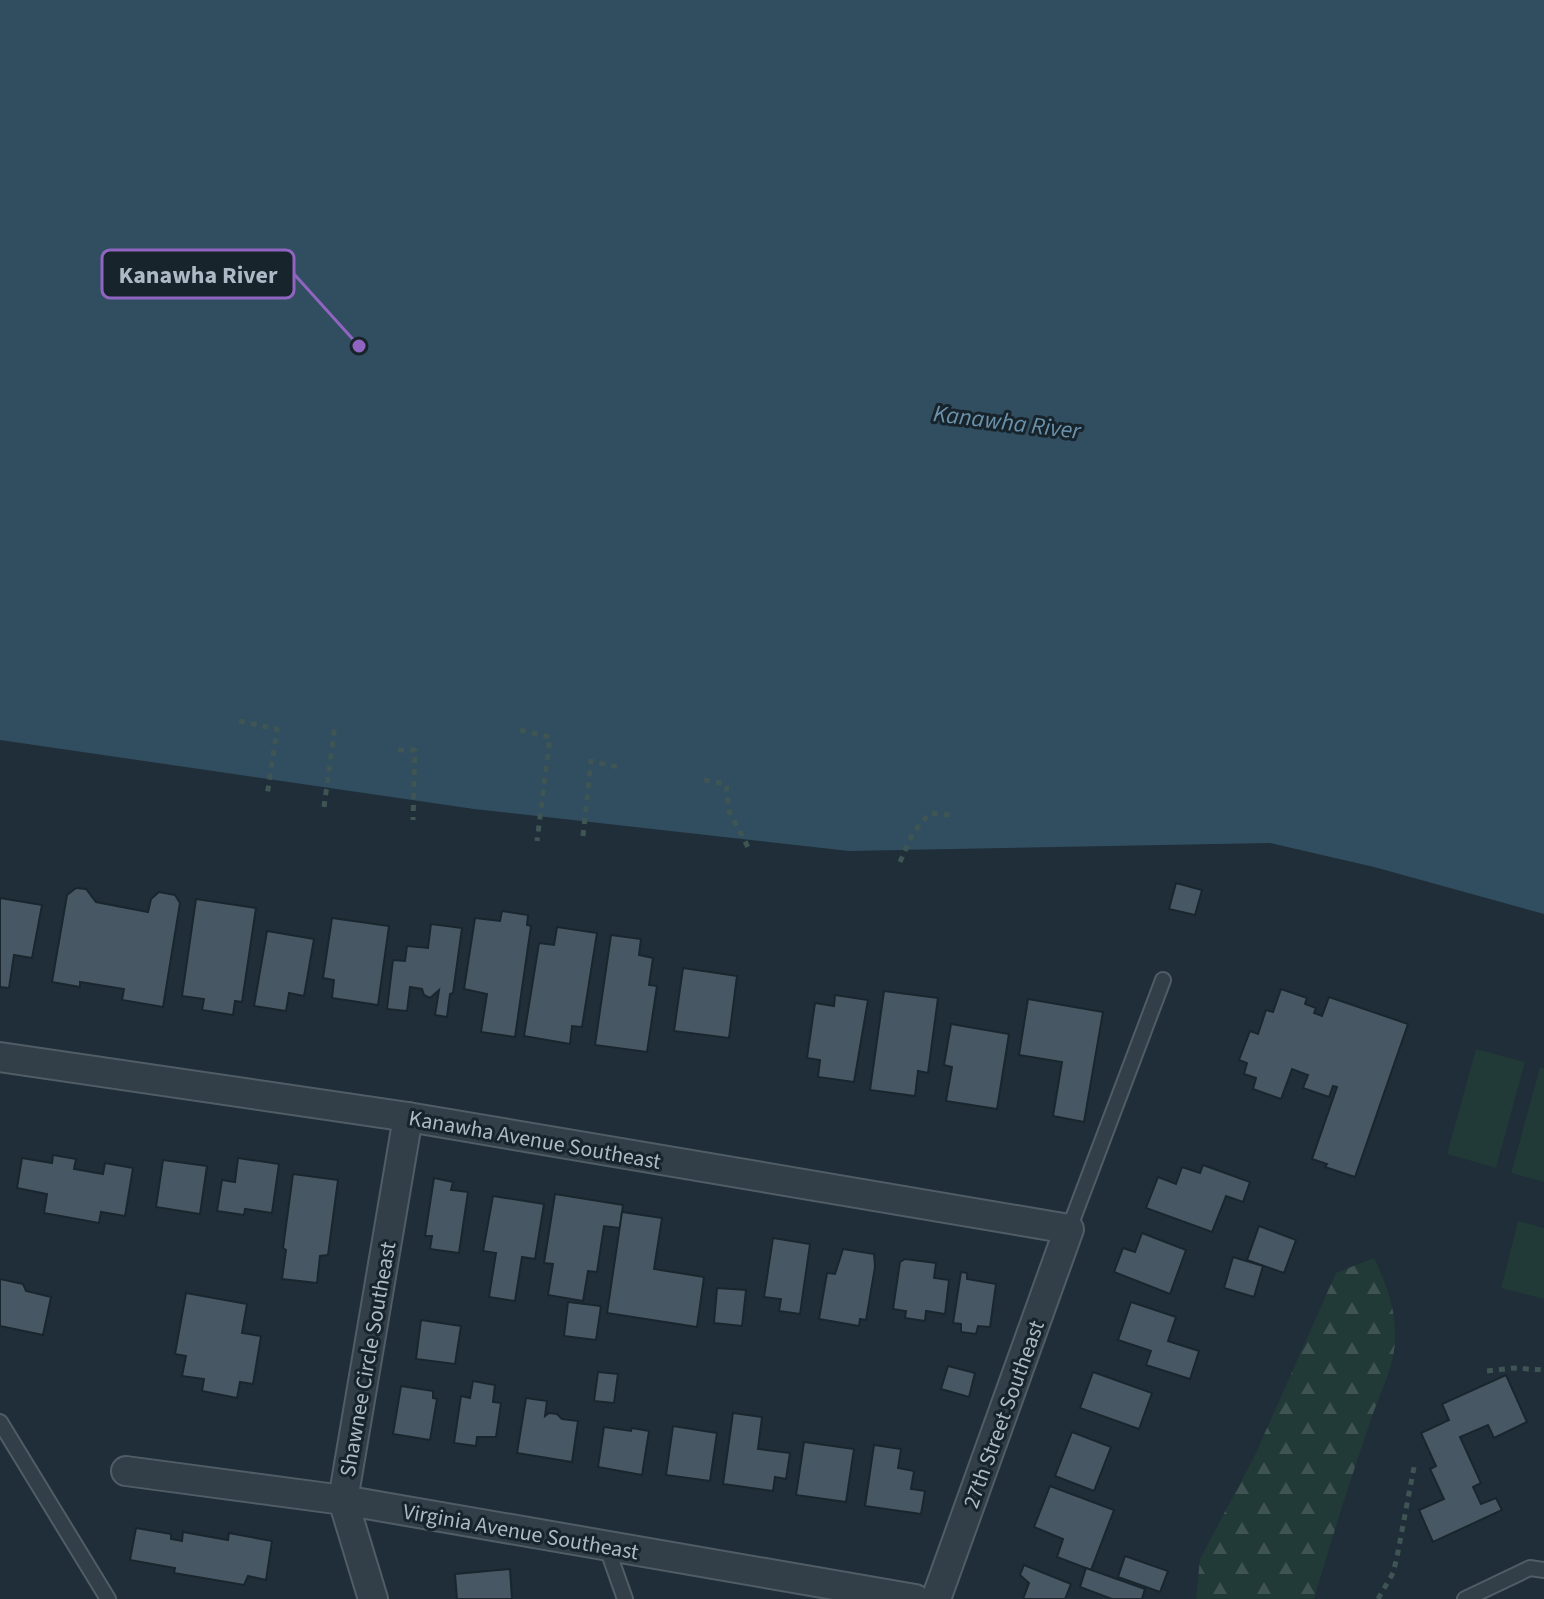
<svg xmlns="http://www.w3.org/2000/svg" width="1544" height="1599" viewBox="0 0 1544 1599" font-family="'Source Sans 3',sans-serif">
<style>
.forest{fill:url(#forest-firs)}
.green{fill:#213937}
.water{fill:#314d60}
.building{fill:#475864;stroke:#1a262e;stroke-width:2}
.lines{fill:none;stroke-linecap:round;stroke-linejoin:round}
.lane-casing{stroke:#505d66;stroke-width:18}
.street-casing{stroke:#505d66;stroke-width:32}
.path{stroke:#3e5554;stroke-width:5;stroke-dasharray:6 6;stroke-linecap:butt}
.lane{stroke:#323f48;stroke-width:14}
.street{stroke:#323f48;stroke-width:28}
.labels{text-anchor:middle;stroke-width:6;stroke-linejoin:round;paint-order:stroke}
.street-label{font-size:22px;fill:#acbac5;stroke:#18242c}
.water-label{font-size:24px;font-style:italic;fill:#6b92aa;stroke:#18242c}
.leader{fill:none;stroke:#8f65c1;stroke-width:3}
.callout-dot{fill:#8f65c1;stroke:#18242c;stroke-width:3}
.callout{fill:#18242c;stroke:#8f65c1;stroke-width:3}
.callout-label{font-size:24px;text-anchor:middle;font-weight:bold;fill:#acbac5}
</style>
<defs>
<pattern id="forest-firs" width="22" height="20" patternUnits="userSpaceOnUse" patternTransform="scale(2)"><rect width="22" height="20" fill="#213937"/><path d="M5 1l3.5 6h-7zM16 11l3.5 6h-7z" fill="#3f5452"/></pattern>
</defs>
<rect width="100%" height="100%" fill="#1f2e38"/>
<path class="forest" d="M1374 1258C1386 1284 1395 1306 1395 1334 1396 1365 1381 1389 1372 1417 1351 1477 1332 1538 1314 1599H1196L1200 1559 1255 1455 1336 1273Z"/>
<g class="green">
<polygon points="1476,1049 1525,1062 1496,1168 1447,1154"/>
<polygon points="1540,1067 1544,1068 1544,1182 1511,1173"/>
<polygon points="1518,1221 1544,1228 1544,1299 1501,1288"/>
</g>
<polygon class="water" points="0,0 1544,0 1544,914 1374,867 1270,843 849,851 474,809 0,740"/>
<g class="building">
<polygon points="1176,883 1202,890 1195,915 1169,909"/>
<polygon points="76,888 86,889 96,902 148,912 151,899 159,892 175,895 180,903 163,1007 122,1000 124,989 80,982 80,987 52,982 67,895"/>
<polygon points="0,898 42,905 32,958 14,955 9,988 0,987"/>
<polygon points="196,899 256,908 242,1002 235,1001 233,1015 202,1010 204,999 182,996"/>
<polygon points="502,911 528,915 527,925 531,926 515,1037 481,1032 487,994 464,989 475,918 500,921"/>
<polygon points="332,918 389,926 378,1005 332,998 334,980 323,978"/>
<polygon points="431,924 462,928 453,993 450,994 447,1017 435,1015 439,990 430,998 424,995 422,989 410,987 407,1011 387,1009 393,960 405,961 407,946 428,948"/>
<polygon points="557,927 597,933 582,1027 572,1026 570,1044 524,1036 539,943 554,945"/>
<polygon points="267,931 314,939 304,996 289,993 286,1011 254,1006"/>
<polygon points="611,935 641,939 639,955 653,958 649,985 657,986 647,1052 595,1045"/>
<polygon points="683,968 737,976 729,1038 674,1031"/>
<polygon points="1281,989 1307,998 1305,1004 1316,1008 1314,1013 1322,1016 1329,997 1408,1024 1355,1177 1325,1167 1327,1164 1312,1159 1337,1087 1333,1086 1329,1097 1303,1088 1308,1075 1292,1069 1281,1099 1253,1089 1256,1078 1244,1074 1247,1063 1239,1060 1250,1031 1258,1034 1266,1010 1273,1012"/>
<polygon points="884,991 938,998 928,1073 918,1071 915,1096 870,1090"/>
<polygon points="835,995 868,1000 854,1082 818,1077 820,1060 807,1058 815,1003 834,1006"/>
<polygon points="1028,999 1103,1012 1084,1122 1053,1116 1062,1062 1019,1055"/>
<polygon points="951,1024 1009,1034 997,1109 946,1101 952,1067 944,1065"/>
<polygon points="53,1155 76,1159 74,1169 103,1174 105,1163 133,1168 125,1216 101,1212 99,1223 44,1213 47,1194 17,1188 22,1158 52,1163"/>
<polygon points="238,1158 279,1164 272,1213 245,1209 244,1215 217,1211 222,1180 235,1182"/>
<polygon points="163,1160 207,1166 200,1214 156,1207"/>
<polygon points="1203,1165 1250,1182 1243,1202 1226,1196 1212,1232 1146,1208 1158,1177 1176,1184 1182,1167 1200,1173"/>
<polygon points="293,1174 338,1180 328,1255 320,1256 317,1283 282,1279 286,1250 283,1248"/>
<polygon points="434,1178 453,1182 451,1190 468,1192 459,1253 430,1249 432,1236 425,1236"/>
<polygon points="555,1194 623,1205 620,1228 604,1226 597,1272 588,1271 583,1301 548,1295 553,1264 544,1263"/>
<polygon points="493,1196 544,1204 535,1259 522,1257 515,1301 489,1297 496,1253 483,1251"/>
<polygon points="622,1212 662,1218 654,1269 704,1277 697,1327 607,1313"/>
<polygon points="1259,1226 1296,1240 1284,1273 1247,1260"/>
<polygon points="1142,1233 1186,1250 1170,1294 1114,1272 1123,1248 1135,1252"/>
<polygon points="773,1238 810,1244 800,1314 779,1311 781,1299 764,1297"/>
<polygon points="843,1249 874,1254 875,1267 866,1320 860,1319 859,1326 819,1319 827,1273 835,1274"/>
<polygon points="1233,1257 1263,1266 1254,1297 1224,1288"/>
<polygon points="905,1259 936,1263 934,1278 949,1280 945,1314 926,1311 925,1321 905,1318 906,1311 893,1309 900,1262"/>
<polygon points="961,1272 967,1273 967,1279 996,1284 990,1327 978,1326 976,1334 961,1332 961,1324 953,1323"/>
<polygon points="0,1279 23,1284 26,1291 51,1297 43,1335 0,1326"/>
<polygon points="717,1288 746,1290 742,1326 714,1323"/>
<polygon points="186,1293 247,1304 242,1333 261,1336 253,1384 240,1382 237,1398 202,1391 204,1379 182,1376 186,1356 175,1354"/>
<polygon points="568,1302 601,1306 596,1340 564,1336"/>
<polygon points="1131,1302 1176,1317 1168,1341 1199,1351 1190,1379 1146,1365 1151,1351 1118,1340"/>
<polygon points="421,1320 461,1326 455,1364 416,1359"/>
<polygon points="948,1366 975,1373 969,1397 941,1389"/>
<polygon points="598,1372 618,1374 614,1403 594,1401"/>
<polygon points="1093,1372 1152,1393 1139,1429 1080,1408"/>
<polygon points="1506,1375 1527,1422 1494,1438 1488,1425 1460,1437 1481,1483 1473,1487 1481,1504 1496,1498 1502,1510 1433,1542 1419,1510 1444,1499 1430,1469 1436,1466 1421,1433 1449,1420 1442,1404"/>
<polygon points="473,1381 495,1385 493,1402 501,1403 496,1437 477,1437 476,1446 454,1443 461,1396 470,1398"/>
<polygon points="401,1386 433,1391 433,1398 437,1399 430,1440 393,1434"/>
<polygon points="526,1398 547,1401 545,1416 549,1413 557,1414 562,1419 578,1421 572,1462 517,1453"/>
<polygon points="733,1413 762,1417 758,1449 790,1453 786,1479 775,1477 773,1491 723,1484"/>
<polygon points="673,1426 717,1433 710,1481 666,1475"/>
<polygon points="604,1427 631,1431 632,1428 649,1431 642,1475 598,1467"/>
<polygon points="1072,1432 1111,1447 1094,1491 1055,1476"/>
<polygon points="804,1442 854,1449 846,1502 796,1495"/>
<polygon points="874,1445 901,1449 898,1468 914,1471 911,1489 925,1491 921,1514 865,1506"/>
<polygon points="1050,1486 1114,1510 1091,1570 1057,1557 1063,1539 1034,1527"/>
<polygon points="136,1528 171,1534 171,1539 182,1541 183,1532 228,1540 229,1533 272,1541 266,1580 248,1576 244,1585 174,1573 175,1568 130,1560"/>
<polygon points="1125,1556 1168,1571 1160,1592 1118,1577"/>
<polygon points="1024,1565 1071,1584 1065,1599 1023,1599 1029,1583 1020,1575"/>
<polygon points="1086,1568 1145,1589 1142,1599 1112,1599 1080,1587"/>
<polygon points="510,1569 512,1599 457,1599 455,1574"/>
</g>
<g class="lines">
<g class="lane-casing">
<g id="lane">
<polyline points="1069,1229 1163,980"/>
<polyline points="0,1422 108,1599"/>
<polyline points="606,1545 625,1599"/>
<polyline points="1465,1599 1530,1568 1544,1570"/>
</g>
</g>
<g class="street-casing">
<g id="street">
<polyline points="0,1057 408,1117 1069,1229 936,1599"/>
<polyline points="126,1471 343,1500 915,1599"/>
<polyline points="373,1599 343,1500 408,1117"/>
</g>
</g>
<g class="path">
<polyline points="239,721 277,729 267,796"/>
<polyline points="520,730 550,737 537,841"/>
<polyline points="398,750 415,750 413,820"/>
<polyline points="704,780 726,784 729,811 750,851"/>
<polyline points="324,807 335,725"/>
<polyline points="583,836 591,761 623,768"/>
<polyline points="900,862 913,833 930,813 953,815"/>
<polyline points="1487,1371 1514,1368 1544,1370"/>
<polyline points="1378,1599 1393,1573 1397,1557 1414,1467"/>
</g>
<use href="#lane" class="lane"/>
<use href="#street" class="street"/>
</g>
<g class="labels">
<g class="street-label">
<text transform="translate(535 1139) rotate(10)" y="8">Kanawha Avenue Southeast</text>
<text transform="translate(367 1359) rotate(-80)" y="8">Shawnee Circle Southeast</text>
<text transform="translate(1003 1414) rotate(-70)" y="8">27th Street Southeast</text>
<text transform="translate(521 1531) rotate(10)" y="8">Virginia Avenue Southeast</text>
</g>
<g class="water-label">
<text transform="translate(1007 422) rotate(7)" y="8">Kanawha River</text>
</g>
</g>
<path class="leader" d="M359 346L294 274"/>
<circle class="callout-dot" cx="359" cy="346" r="8"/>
<rect class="callout" x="102" y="250" width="192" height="48" rx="8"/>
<g class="callout-label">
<text x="198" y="283">Kanawha River</text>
</g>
</svg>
